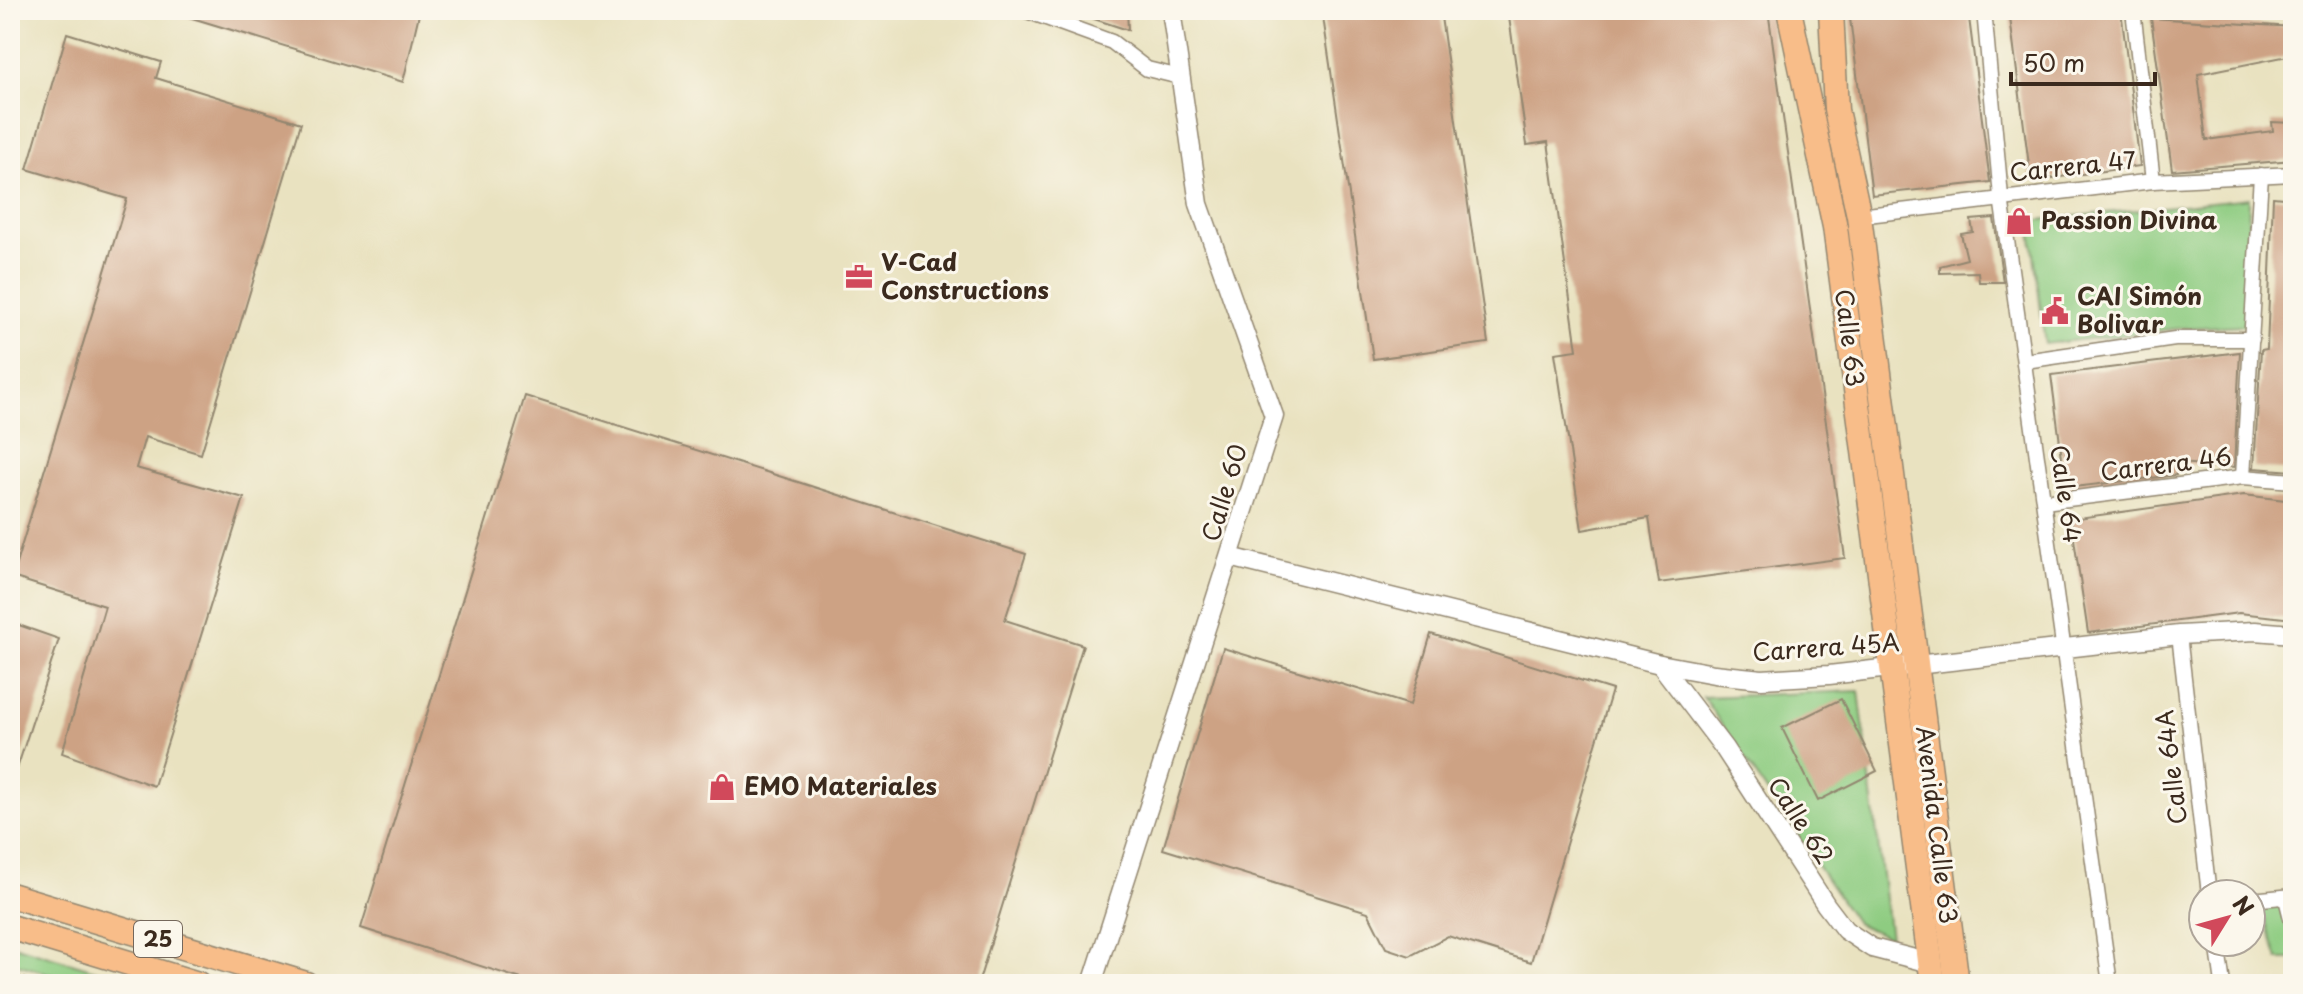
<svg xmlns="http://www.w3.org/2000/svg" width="2303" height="994" viewBox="0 0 2303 994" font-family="'Playpen Sans',sans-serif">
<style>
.green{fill:#8ecc81;stroke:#647b50;stroke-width:2}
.building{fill:#cda284}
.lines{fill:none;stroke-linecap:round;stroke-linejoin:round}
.pedestrian-casing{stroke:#92866f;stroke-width:14}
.minor-casing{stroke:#92866f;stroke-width:17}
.tertiary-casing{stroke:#92866f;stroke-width:21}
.primary-casing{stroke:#92866f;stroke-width:27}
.trunk-casing{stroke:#92866f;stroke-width:27}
.pedestrian{stroke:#fff;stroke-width:11}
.minor{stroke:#fff;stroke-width:14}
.tertiary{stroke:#fff;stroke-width:18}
.primary{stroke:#f8bd89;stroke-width:24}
.trunk{stroke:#f8bd89;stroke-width:24}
.rail{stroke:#3b2a1e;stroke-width:6}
.labels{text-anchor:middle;stroke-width:6;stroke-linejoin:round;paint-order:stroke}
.shield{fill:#fbf7ec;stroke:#75685c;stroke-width:2}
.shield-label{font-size:22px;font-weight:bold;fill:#3b2a1e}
.street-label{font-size:24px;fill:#3b2a1e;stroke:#fbf7ec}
.poi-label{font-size:24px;font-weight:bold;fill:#3b2a1e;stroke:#fbf7ec;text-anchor:start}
</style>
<rect width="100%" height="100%" fill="#fbf7ec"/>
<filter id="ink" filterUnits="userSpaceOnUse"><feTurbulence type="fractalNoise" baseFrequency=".0125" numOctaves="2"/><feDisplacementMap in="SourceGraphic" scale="16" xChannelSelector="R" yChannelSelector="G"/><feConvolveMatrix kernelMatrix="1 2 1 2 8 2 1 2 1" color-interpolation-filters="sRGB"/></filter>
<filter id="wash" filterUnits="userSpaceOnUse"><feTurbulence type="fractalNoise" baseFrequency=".006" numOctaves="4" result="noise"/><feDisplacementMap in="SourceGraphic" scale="32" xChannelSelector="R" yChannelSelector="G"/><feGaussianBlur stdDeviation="1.8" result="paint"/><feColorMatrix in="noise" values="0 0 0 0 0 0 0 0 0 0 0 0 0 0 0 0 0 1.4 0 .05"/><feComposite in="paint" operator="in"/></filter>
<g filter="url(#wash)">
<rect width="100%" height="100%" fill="#e9e2c0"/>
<g class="green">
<polygon points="2249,198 2246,325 2182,328 2045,344 2030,221"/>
<polygon points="1859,691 1890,938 1856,923 1703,697"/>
<polygon points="2293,901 2293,959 2278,959 2259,903"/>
<polygon points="10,944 140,984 85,984 10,962"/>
</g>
<g id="blocks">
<g class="building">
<polygon points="180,10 420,10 403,82 179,14"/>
<polygon points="1077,10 1127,10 1128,30 1076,13"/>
<polygon points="1322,10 1440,10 1488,343 1373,359"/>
<polygon points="1508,10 1768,10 1845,558 1659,583 1649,518 1582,530 1555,353 1577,350 1548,142 1527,145"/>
<polygon points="1849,10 1968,10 1990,182 1872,195"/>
<polygon points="2009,10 2121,10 2140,166 2031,181"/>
<polygon points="2151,18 2293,27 2293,55 2198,74 2206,140 2273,131 2272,122 2293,123 2293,160 2172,170"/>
<polygon points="67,33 161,62 156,78 301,123 201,454 145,437 136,468 244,498 154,786 62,753 105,606 12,577 127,199 27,169"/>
<polygon points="2273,197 2293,199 2293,471 2254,468 2261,350 2267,349"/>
<polygon points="1994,218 2003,282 1979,282 1978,272 1940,273 1940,266 1967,259 1961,234 1973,232 1971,220"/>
<polygon points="2240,352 2234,467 2177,463 2176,475 2066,488 2051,375"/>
<polygon points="525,396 1026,554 1005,620 1083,645 978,984 537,984 361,928"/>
<polygon points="2244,495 2293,501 2293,619 2239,613 2088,633 2071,519"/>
<polygon points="10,622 59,639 13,781 10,780"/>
<polygon points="1431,634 1612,690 1531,962 1448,936 1410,956 1386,948 1368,912 1163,849 1223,648 1410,705"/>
<polygon points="1841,699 1877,771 1818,801 1782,728"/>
</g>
</g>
</g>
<g filter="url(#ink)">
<use href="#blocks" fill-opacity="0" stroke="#92866f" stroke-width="2"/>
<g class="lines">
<g class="pedestrian-casing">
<polyline id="pedestrian" points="2284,897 2293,932"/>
</g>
<g class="minor-casing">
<g id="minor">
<polyline points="1024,10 1112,42 1147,69 1180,77"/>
<polyline points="1984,10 2001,197 2110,984"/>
<polyline points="2133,10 2153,181"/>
<polyline points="1859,216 2153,181 2293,174"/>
<polyline points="2025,361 2175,339 2252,339"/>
<polyline points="2243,477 2261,175"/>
<polyline points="2044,502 2243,477 2293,481"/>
<polyline points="2179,635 2209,894"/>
<polyline points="2251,900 2293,896"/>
<polyline points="2217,942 2223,984"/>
</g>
</g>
<g class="tertiary-casing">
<g id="tertiary">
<polyline points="1230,557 1660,664 1714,674 1762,679 1829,675 2179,635 2255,631 2293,634"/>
<polyline points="1660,664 1724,748 1826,905 1845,930 1872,948 1930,963"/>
<polyline points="1092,984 1274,416 1199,204 1171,10"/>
</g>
</g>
<g class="primary-casing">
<g id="primary">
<polyline points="1789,10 1835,227 1933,984"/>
<polyline points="1831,10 1836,110 1859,216 1957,984"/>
</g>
</g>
<g class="trunk-casing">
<g id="trunk">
<polyline points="10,895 306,984"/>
<polyline points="10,927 198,984"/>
</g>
</g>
<use href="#pedestrian" class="pedestrian"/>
<use href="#minor" class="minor"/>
<use href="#tertiary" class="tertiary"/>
<use href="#primary" class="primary"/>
<use href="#trunk" class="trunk"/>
<polyline class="rail" points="10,977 36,984"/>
</g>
</g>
<defs>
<g id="shop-bare" transform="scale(2.16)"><path d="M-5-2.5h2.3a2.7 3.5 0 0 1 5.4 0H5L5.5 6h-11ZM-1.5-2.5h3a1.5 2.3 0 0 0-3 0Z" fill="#d1495b" stroke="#fbf7ec" stroke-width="2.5" paint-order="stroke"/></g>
<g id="office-bare" transform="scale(2.16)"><path d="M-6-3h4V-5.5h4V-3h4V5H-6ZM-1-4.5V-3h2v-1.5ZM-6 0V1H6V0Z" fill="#d1495b" stroke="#fbf7ec" stroke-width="2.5" paint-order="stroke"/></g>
<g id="civic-bare" transform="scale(2.16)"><path d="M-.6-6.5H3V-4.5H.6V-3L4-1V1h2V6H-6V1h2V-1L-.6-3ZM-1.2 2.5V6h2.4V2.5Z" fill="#d1495b" stroke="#fbf7ec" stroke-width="2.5" paint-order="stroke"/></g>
</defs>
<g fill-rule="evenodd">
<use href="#shop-bare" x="2019" y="221"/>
<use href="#office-bare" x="859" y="277"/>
<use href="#civic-bare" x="2055" y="311"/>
<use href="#shop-bare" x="722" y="787"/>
</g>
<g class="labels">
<rect class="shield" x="134" y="921" width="48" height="36" rx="6"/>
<g class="shield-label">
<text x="158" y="947">25</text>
</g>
<g class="street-label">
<text transform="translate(2073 167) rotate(-6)" y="8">Carrera 47</text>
<text transform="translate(1849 338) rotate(83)" y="8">Calle 63</text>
<text transform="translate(2166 465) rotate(-7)" y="8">Carrera 46</text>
<text transform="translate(1225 493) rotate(-73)" y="8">Calle 60</text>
<text transform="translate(2065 494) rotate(82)" y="8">Calle 64</text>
<text transform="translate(1826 648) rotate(-4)" y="8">Carrera 45A</text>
<text transform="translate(2172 767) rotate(-97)" y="8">Calle 64A</text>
<text transform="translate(1800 821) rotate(57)" y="8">Calle 62</text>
<text transform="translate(1936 825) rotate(83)" y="8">Avenida Calle 63</text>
</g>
<g class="poi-label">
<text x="2041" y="229">Passion Divina</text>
<text x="881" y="271">V-Cad<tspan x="881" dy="28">Constructions</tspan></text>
<text x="2077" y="305">CAI Simón<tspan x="2077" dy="28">Bolivar</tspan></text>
<text x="744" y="795">EMO Materiales</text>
</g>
</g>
<rect width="2303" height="994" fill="none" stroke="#fbf7ec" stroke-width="40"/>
<g transform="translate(2227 918) rotate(53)"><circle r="38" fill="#fbf7ec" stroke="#aea59a" stroke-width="2"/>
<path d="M0-6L14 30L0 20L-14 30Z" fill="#d1495b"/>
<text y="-12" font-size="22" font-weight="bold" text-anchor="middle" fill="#3b2a1e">N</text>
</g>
<path d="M2011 72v12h144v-12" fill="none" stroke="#3b2a1e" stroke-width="4"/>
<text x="2023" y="72" font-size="24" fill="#3b2a1e" stroke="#fbf7ec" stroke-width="6" paint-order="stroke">50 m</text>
</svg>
